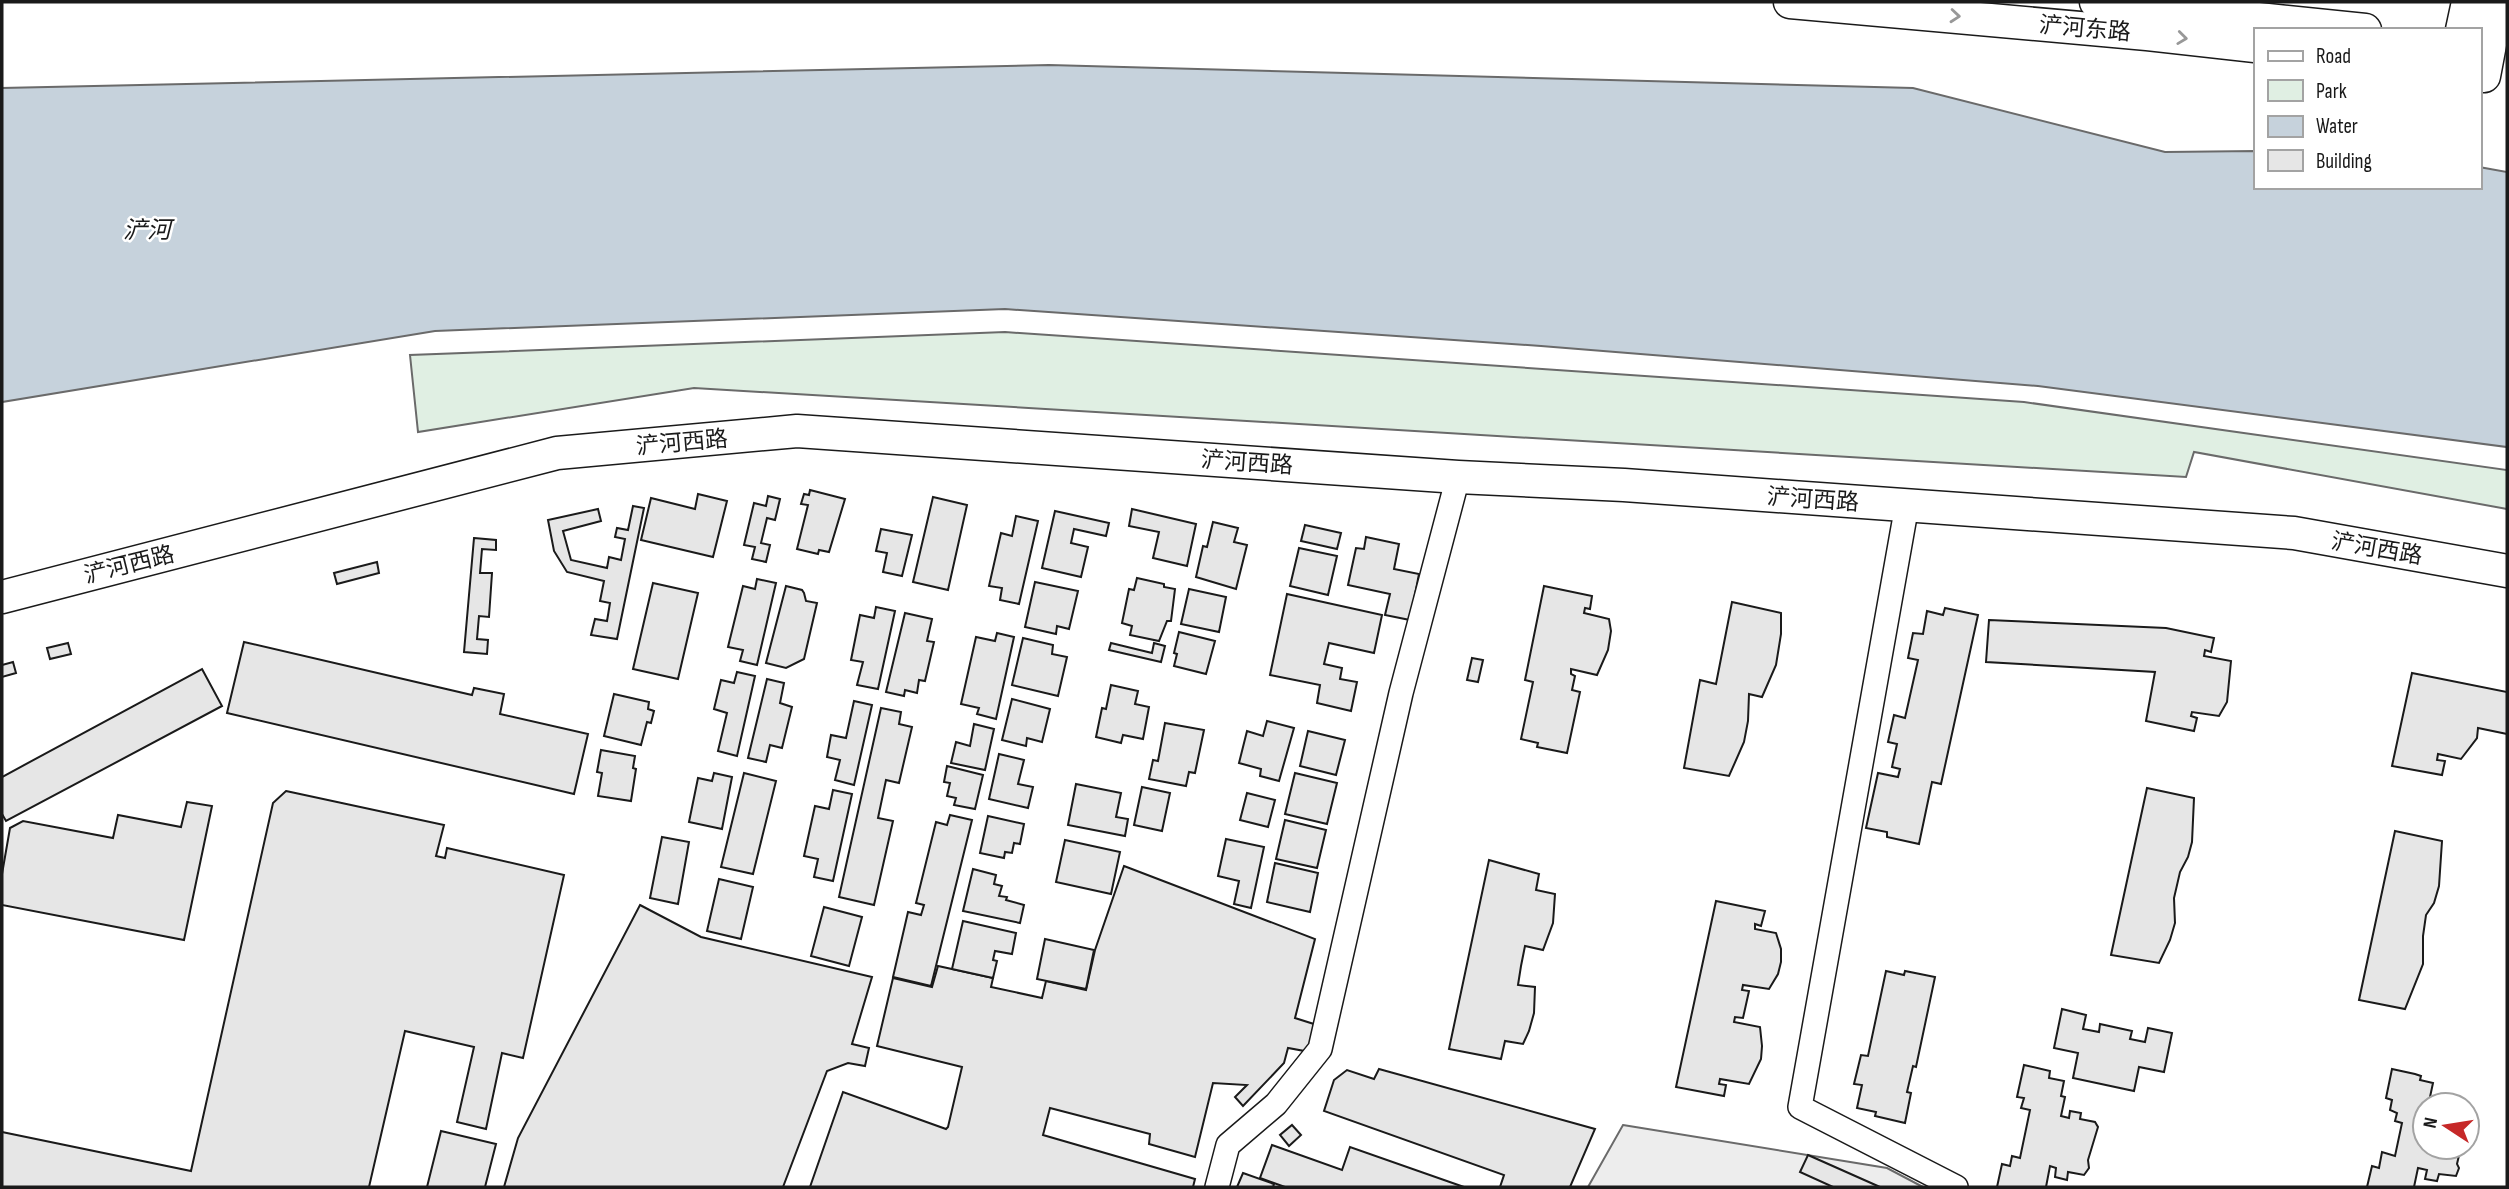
<svg xmlns="http://www.w3.org/2000/svg" width="2509" height="1189" viewBox="0 0 2509 1189" font-family="'Sofia Sans Condensed','Noto Sans SC',sans-serif">
<style>
.green{fill:#e0efe3;stroke:#6a6a6a;stroke-width:2}
.parking{fill:#ededed;stroke:#6a6a6a;stroke-width:2}
.water{fill:#c6d2dc;stroke:#6a6a6a;stroke-width:2}
.building{fill:#e6e6e6;stroke:#1a1a1a;stroke-width:2}
.lines{fill:none;stroke-linecap:round;stroke-linejoin:round}
.street-casing{stroke:#1a1a1a;stroke-width:26}
.secondary-casing{stroke:#1a1a1a;stroke-width:35}
.street{stroke:#fff;stroke-width:23}
.secondary{stroke:#fff;stroke-width:32}
.oneway{stroke:#989898}
.labels{text-anchor:middle;stroke-width:5;stroke-linejoin:round;paint-order:stroke}
.street-label{font-size:23px;fill:#1a1a1a;stroke:#fff}
.water-label{font-size:24px;font-style:italic;fill:#1a1a1a;stroke:#fff}
</style>
<rect width="100%" height="100%" fill="#fff"/>
<polygon class="green" points="1005,332 2024,402 2507,470 2507,509 2194,452 2186,477 694,388 418,432 410,355"/>
<polygon class="parking" points="1623,1125 1887,1168 1923,1187 1588,1187"/>
<polygon class="water" points="1049,65 1913,88 2165,152 2255,151 2255,187 2479,187 2479,167 2507,172 2507,447 2038,386 1541,346 1005,309 435,331 2,402 2,88"/>
<g class="building">
<polygon points="810,490 845,499 829,552 819,550 818,554 797,549 808,505 801,504 804,494 809,495"/>
<polygon points="698,494 727,501 713,557 641,540 651,498 695,509"/>
<polygon points="768,496 780,499 775,520 767,518 761,543 770,545 766,562 752,559 755,547 744,545 754,503 766,506"/>
<polygon points="933,497 967,505 948,590 913,582"/>
<polygon points="633,506 644,508 617,639 591,635 595,619 607,621 610,603 600,601 604,581 567,572 554,551 548,520 598,509 601,521 563,531 571,560 607,568 609,557 621,560 625,539 615,537 617,528 628,530"/>
<polygon points="1132,509 1196,524 1187,566 1153,558 1159,532 1129,526"/>
<polygon points="1055,511 1109,523 1106,536 1074,529 1071,543 1088,547 1081,577 1042,568"/>
<polygon points="1016,516 1038,521 1019,604 1000,600 1002,588 989,586 1001,533 1012,536"/>
<polygon points="1213,522 1238,528 1234,542 1247,545 1236,589 1196,577 1203,546 1207,547"/>
<polygon points="1305,525 1341,533 1337,549 1301,541"/>
<polygon points="881,529 912,535 902,576 883,572 887,553 876,551"/>
<polygon points="1366,537 1399,544 1394,569 1419,574 1410,620 1385,615 1390,594 1348,585 1356,548 1364,549"/>
<polygon points="474,538 496,540 496,550 482,549 480,573 492,573 489,617 479,616 477,639 488,640 487,654 464,652"/>
<polygon points="1299,548 1337,556 1328,595 1290,586"/>
<polygon points="377,562 379,573 337,584 334,573"/>
<polygon points="1137,578 1164,584 1164,587 1175,589 1171,621 1167,621 1159,641 1130,635 1132,626 1122,623 1129,589 1134,590"/>
<polygon points="757,579 776,583 757,665 740,661 743,650 728,647 743,586 755,589"/>
<polygon points="1035,582 1078,591 1069,629 1057,626 1056,634 1025,627"/>
<polygon points="653,583 698,593 678,679 633,669"/>
<polygon points="786,586 802,590 804,593 806,601 817,603 804,659 786,668 766,663"/>
<polygon points="1544,586 1592,596 1590,609 1585,608 1584,613 1609,619 1611,631 1608,650 1597,675 1571,669 1571,674 1575,676 1572,690 1580,692 1567,753 1537,747 1538,743 1521,739 1533,682 1525,680"/>
<polygon points="1189,589 1226,597 1219,632 1181,624"/>
<polygon points="1287,594 1382,615 1374,653 1329,643 1324,664 1342,668 1340,679 1357,682 1351,711 1317,703 1320,685 1270,675"/>
<polygon points="1732,602 1781,613 1781,634 1776,665 1762,697 1749,694 1748,721 1744,742 1729,776 1684,768 1700,680 1716,684"/>
<polygon points="876,607 895,611 878,689 857,685 863,662 851,660 860,615 874,618"/>
<polygon points="1945,608 1978,615 1941,784 1932,782 1919,844 1887,837 1887,832 1866,828 1878,773 1898,777 1900,769 1892,767 1897,744 1888,742 1894,715 1905,718 1918,660 1908,658 1913,633 1923,634 1927,611 1943,615"/>
<polygon points="905,613 932,619 927,641 934,642 925,681 919,680 917,693 905,690 904,696 886,692"/>
<polygon points="1989,620 2166,628 2214,638 2211,652 2205,650 2204,656 2231,661 2227,702 2219,716 2192,712 2191,716 2197,718 2194,731 2146,721 2155,672 1986,662"/>
<polygon points="1179,632 1215,641 1206,674 1174,666 1177,654 1174,653"/>
<polygon points="997,633 1014,637 996,719 977,714 979,708 961,704 976,637 995,641"/>
<polygon points="1023,638 1053,645 1052,654 1067,657 1058,696 1012,685"/>
<polygon points="244,642 472,695 474,688 504,694 500,714 588,734 574,794 227,713"/>
<polygon points="68,643 71,654 50,659 47,648"/>
<polygon points="1111,643 1152,653 1154,643 1165,646 1161,662 1109,650"/>
<polygon points="1472,658 1483,660 1478,682 1467,680"/>
<polygon points="13,662 16,673 2,677 2,665"/>
<polygon points="202,669 222,706 6,821 2,814 2,777"/>
<polygon points="737,672 755,676 737,756 718,751 727,713 714,709 721,680 734,683"/>
<polygon points="2412,673 2507,692 2507,734 2478,728 2477,738 2461,759 2438,754 2437,760 2445,761 2442,775 2392,766"/>
<polygon points="767,679 784,683 780,703 792,707 782,748 770,745 766,762 748,758"/>
<polygon points="1111,685 1138,691 1135,704 1149,707 1143,739 1123,735 1121,743 1096,737 1102,708 1106,709"/>
<polygon points="614,694 649,702 648,709 654,711 651,723 647,722 641,745 604,736"/>
<polygon points="1012,699 1050,709 1042,742 1027,738 1026,746 1002,740"/>
<polygon points="854,701 872,705 854,785 835,780 840,760 827,757 831,735 846,738"/>
<polygon points="881,708 901,712 899,724 912,727 899,783 886,780 878,818 893,821 874,905 839,897"/>
<polygon points="1267,721 1294,728 1279,781 1260,776 1261,769 1239,763 1247,731 1263,736"/>
<polygon points="1165,723 1204,730 1195,773 1189,772 1186,786 1149,779 1153,760 1158,761"/>
<polygon points="974,724 994,729 985,770 951,763 956,742 970,746"/>
<polygon points="1308,731 1345,740 1336,775 1300,766"/>
<polygon points="601,750 635,756 633,768 636,769 631,801 598,796 602,773 597,772"/>
<polygon points="999,754 1024,760 1018,784 1033,787 1028,808 989,799"/>
<polygon points="947,766 983,775 975,809 954,805 956,798 947,796 950,783 944,782"/>
<polygon points="714,773 732,777 722,829 689,822 698,778 712,781"/>
<polygon points="744,773 776,781 753,874 721,867"/>
<polygon points="1295,773 1337,783 1327,824 1285,814"/>
<polygon points="1076,784 1121,793 1116,817 1128,819 1125,836 1068,825"/>
<polygon points="1142,787 1170,793 1162,831 1134,825"/>
<polygon points="2147,788 2194,798 2192,842 2188,857 2180,872 2174,898 2175,923 2170,940 2159,963 2111,955"/>
<polygon points="833,790 852,794 833,881 814,877 818,859 804,856 815,806 829,809"/>
<polygon points="286,791 444,825 436,856 445,858 447,848 564,875 523,1058 502,1053 486,1129 457,1122 474,1047 405,1031 369,1187 2,1187 2,1132 191,1171 273,803"/>
<polygon points="1247,793 1275,800 1268,827 1240,820"/>
<polygon points="187,802 212,806 184,940 2,905 2,874 10,828 23,821 113,838 118,815 181,827"/>
<polygon points="950,815 972,820 931,986 893,977 908,912 921,915 924,905 916,903 936,822 947,825"/>
<polygon points="988,816 1024,824 1020,844 1014,843 1012,853 1005,852 1004,858 980,853"/>
<polygon points="1285,820 1326,830 1317,868 1276,859"/>
<polygon points="2395,831 2442,841 2439,886 2434,903 2426,915 2423,936 2423,964 2405,1009 2359,1000"/>
<polygon points="662,837 689,842 678,904 650,898"/>
<polygon points="1226,839 1264,847 1251,908 1234,904 1239,881 1218,876"/>
<polygon points="1065,840 1120,852 1111,894 1056,882"/>
<polygon points="1489,860 1539,874 1536,890 1555,894 1553,923 1543,950 1525,946 1521,966 1518,985 1535,987 1534,1013 1529,1031 1523,1044 1505,1041 1501,1059 1449,1049"/>
<polygon points="1275,863 1318,873 1310,912 1267,902"/>
<polygon points="1124,866 1315,939 1295,1018 1317,1025 1310,1052 1288,1048 1284,1063 1243,1106 1235,1097 1247,1085 1213,1083 1195,1157 1149,1144 1150,1134 1050,1108 1043,1135 1195,1179 1193,1187 810,1187 843,1092 946,1129 948,1127 962,1067 877,1046 893,978 932,987 938,966 993,978 991,987 1042,998 1046,981 1086,990 1095,950"/>
<polygon points="973,869 996,875 994,884 1002,886 999,896 1007,897 1006,900 1024,905 1020,923 963,911"/>
<polygon points="719,879 753,887 741,939 707,931"/>
<polygon points="1716,901 1765,911 1761,926 1755,924 1755,929 1776,933 1781,949 1781,962 1778,974 1769,989 1743,985 1742,990 1749,991 1743,1018 1735,1017 1734,1022 1760,1027 1762,1046 1761,1059 1749,1084 1720,1079 1719,1084 1726,1085 1724,1096 1676,1087"/>
<polygon points="640,905 701,937 872,977 852,1044 869,1048 865,1066 848,1063 827,1071 783,1187 504,1187 518,1138"/>
<polygon points="824,907 862,917 849,966 811,956"/>
<polygon points="963,921 1016,933 1012,954 995,951 993,960 997,961 993,978 952,969"/>
<polygon points="1045,939 1094,950 1086,989 1037,979"/>
<polygon points="1886,971 1904,975 1905,971 1935,977 1916,1067 1913,1066 1907,1092 1911,1093 1905,1123 1875,1116 1876,1112 1857,1108 1862,1085 1854,1084 1861,1055 1868,1056"/>
<polygon points="2062,1009 2086,1015 2083,1029 2099,1032 2100,1024 2132,1031 2130,1039 2145,1042 2148,1028 2172,1033 2164,1072 2139,1067 2134,1091 2073,1078 2078,1053 2054,1048"/>
<polygon points="2024,1065 2050,1071 2049,1078 2064,1081 2061,1096 2065,1097 2061,1116 2069,1118 2070,1111 2081,1113 2080,1119 2095,1122 2098,1127 2088,1160 2089,1168 2084,1175 2068,1172 2067,1180 2055,1177 2056,1168 2050,1166 2046,1187 1997,1187 2002,1164 2010,1166 2012,1156 2020,1158 2030,1110 2021,1108 2024,1098 2017,1097"/>
<polygon points="1379,1069 1595,1129 1570,1187 1500,1187 1504,1175 1324,1111 1334,1080 1347,1070 1374,1079"/>
<polygon points="2392,1069 2415,1074 2421,1076 2420,1080 2433,1083 2430,1097 2434,1098 2432,1105 2425,1105 2425,1147 2461,1147 2457,1164 2459,1168 2456,1176 2439,1174 2437,1181 2425,1179 2427,1170 2418,1168 2414,1187 2367,1187 2372,1166 2379,1168 2382,1152 2395,1156 2402,1123 2395,1121 2397,1113 2390,1110 2392,1100 2386,1098"/>
<polygon points="1292,1125 1301,1135 1289,1146 1280,1135"/>
<polygon points="441,1131 496,1144 485,1187 427,1187"/>
<polygon points="1272,1145 1342,1170 1350,1147 1464,1187 1285,1187 1260,1178"/>
<polygon points="1808,1155 1880,1187 1833,1187 1800,1172"/>
<polygon points="1243,1173 1274,1184 1273,1187 1237,1187"/>
</g>
<g class="lines">
<g class="street-casing">
<g id="street">
<polyline points="1907,505 1800,1107 1956,1187"/>
<polyline points="1217,1187 1228,1145 1276,1104 1320,1049 1401,693 1458,477"/>
</g>
</g>
<g class="secondary-casing">
<g id="secondary">
<polyline points="1790,2 2147,34 2255,46"/>
<polyline points="2096,2 2365,30"/>
<polyline points="2462,30 2468,2"/>
<polyline points="2484,76 2498,2"/>
<polyline points="2,597 557,453 797,431 1458,477 1624,485 2294,533 2507,571"/>
</g>
</g>
<use href="#street" class="street"/>
<use href="#secondary" class="secondary"/>
</g>
<defs><path id="oneway-chevron" d="M-2-3.5L2.5 0L-2 3.5" fill="none" stroke-width="1.6" stroke-linecap="round" stroke-linejoin="round" transform="scale(1.75)"/></defs>
<g class="oneway">
<use href="#oneway-chevron" transform="translate(1955 16) rotate(5)"/>
<use href="#oneway-chevron" transform="translate(2182 38) rotate(7)"/>
</g>
<g class="labels">
<g class="street-label">
<text transform="translate(2085 28) rotate(5)" y="8">浐河东路</text>
<text transform="translate(682 442) rotate(-5)" y="8">浐河西路</text>
<text transform="translate(1247 462) rotate(4)" y="8">浐河西路</text>
<text transform="translate(1813 499) rotate(4)" y="8">浐河西路</text>
<text transform="translate(2377 548) rotate(10)" y="8">浐河西路</text>
<text transform="translate(129 564) rotate(-14)" y="8">浐河西路</text>
</g>
<g class="water-label">
<text x="147" y="238">浐河</text>
</g>
</g>
<rect width="2509" height="1189" fill="none" stroke="#1a1a1a" stroke-width="7"/>
<rect x="2254" y="28" width="228" height="161" fill="#ffffff" stroke="#a3a3a3" stroke-width="2"/>
<rect x="2268" y="51" width="35" height="10" fill="#ffffff" stroke="#a3a3a3" stroke-width="2"/>
<text x="2316" y="63" font-size="21" fill="#1a1a1a">Road</text>
<rect x="2268" y="80" width="35" height="21" fill="#e0efe3" stroke="#a3a3a3" stroke-width="2"/>
<text x="2316" y="98" font-size="21" fill="#1a1a1a">Park</text>
<rect x="2268" y="116" width="35" height="21" fill="#c6d2dc" stroke="#a3a3a3" stroke-width="2"/>
<text x="2316" y="133" font-size="21" fill="#1a1a1a">Water</text>
<rect x="2268" y="150" width="35" height="21" fill="#e6e6e6" stroke="#a3a3a3" stroke-width="2"/>
<text x="2316" y="168" font-size="21" fill="#1a1a1a">Building</text>
<g transform="translate(2446 1126) rotate(282)"><circle r="33" fill="#ffffff" stroke="#a3a3a3" stroke-width="2"/>
<path d="M0-5L12 26L0 18L-12 26Z" fill="#c62828"/>
<text y="-10" font-size="19" font-weight="bold" text-anchor="middle" fill="#1a1a1a">N</text>
</g>
</svg>
